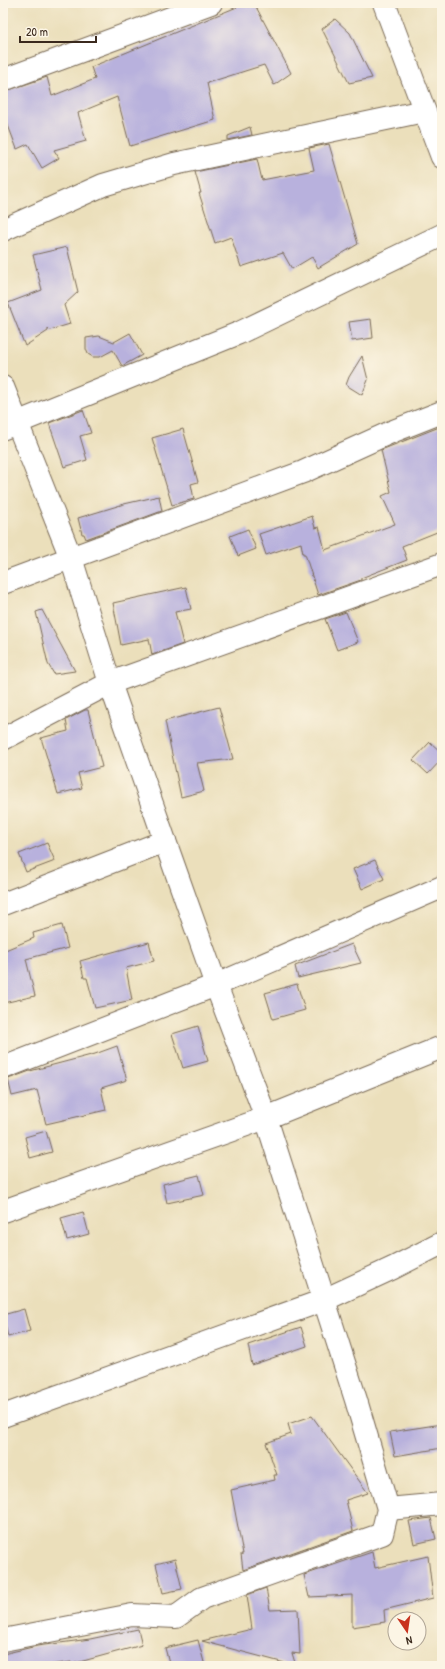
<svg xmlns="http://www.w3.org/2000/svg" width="445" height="1669" viewBox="0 0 445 1669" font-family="'Patrick Hand',sans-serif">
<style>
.building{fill:#b8b1dd}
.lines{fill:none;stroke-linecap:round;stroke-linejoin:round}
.street-casing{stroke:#796955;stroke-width:24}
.street{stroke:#fff;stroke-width:22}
</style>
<rect width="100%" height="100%" fill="#fcf5e5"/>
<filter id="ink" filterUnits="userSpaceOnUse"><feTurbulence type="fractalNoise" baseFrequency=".025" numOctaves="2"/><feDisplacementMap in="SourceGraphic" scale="8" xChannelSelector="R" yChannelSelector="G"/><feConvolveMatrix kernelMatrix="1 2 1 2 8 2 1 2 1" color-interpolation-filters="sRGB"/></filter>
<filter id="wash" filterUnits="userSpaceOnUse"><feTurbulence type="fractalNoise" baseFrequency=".012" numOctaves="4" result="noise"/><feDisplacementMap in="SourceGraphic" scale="16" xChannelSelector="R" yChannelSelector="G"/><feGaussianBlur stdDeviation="0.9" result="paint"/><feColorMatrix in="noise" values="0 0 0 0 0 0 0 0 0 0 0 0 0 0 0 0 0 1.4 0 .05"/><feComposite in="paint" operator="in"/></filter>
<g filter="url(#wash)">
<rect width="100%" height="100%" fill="#ebdfbb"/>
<g id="blocks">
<g class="building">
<polygon points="235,3 254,3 291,73 274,85 264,65 207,83 215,120 130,146 117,97 78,113 86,141 54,150 59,158 42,168 28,144 17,149 3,112 3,92 47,77 52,96 95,79 91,67 237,7"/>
<polygon points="335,19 350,33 372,78 349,83 322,29"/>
<polygon points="250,127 252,135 228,140 228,136"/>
<polygon points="329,144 358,244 318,268 312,257 292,269 283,253 241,267 231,237 215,243 199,193 201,193 195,172 257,159 262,180 314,170 309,148"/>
<polygon points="67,247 78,292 64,305 70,324 50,330 48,328 48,331 25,346 8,303 42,290 33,255"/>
<polygon points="371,319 373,338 352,341 349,322"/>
<polygon points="130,333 142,355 122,366 113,350 100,357 93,357 88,354 86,349 86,338 99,336 114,342"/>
<polygon points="362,356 368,380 362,395 346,385 349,377"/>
<polygon points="83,410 91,433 80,436 87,460 64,467 49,423"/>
<polygon points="442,426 442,530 402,546 407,560 361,578 361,580 318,595 305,554 303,554 301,543 266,555 259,534 312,516 315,528 319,527 325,550 395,524 382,496 391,492 381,450"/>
<polygon points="183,429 198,482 191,484 194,499 172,505 152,438"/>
<polygon points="159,496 162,511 86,539 84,534 82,534 78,518 124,504"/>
<polygon points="248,529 256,549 238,556 230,536"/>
<polygon points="186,587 191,609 175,612 183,644 152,655 149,639 121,645 113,603"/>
<polygon points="42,610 75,671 54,674 48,664 36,612"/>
<polygon points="346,612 358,642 337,650 325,619"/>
<polygon points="219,707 233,759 197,763 204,791 181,797 165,721"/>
<polygon points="85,710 88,710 102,767 78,773 82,788 58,794 41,738 68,731 66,720"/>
<polygon points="430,742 442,753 442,759 428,774 413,760"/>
<polygon points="47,843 55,861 26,872 19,854"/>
<polygon points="375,860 384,879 362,889 353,869"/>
<polygon points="62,925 68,948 26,959 35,996 3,1003 3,951 34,938 33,933"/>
<polygon points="149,942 154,961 126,968 132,1000 95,1008 87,978 84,978 80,961"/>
<polygon points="352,944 361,963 298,978 295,966"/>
<polygon points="297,984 305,1010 273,1019 265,993"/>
<polygon points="198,1026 208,1061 183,1068 172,1034"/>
<polygon points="117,1046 127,1080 101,1088 106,1110 46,1124 37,1090 12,1096 8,1079 30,1071 95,1054"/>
<polygon points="46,1131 52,1152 30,1158 25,1137"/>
<polygon points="199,1175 204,1195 167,1203 163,1184"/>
<polygon points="83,1212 89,1234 67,1240 61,1218"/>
<polygon points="24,1309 30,1331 8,1337 3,1315"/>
<polygon points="301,1327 307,1346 252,1365 248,1345"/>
<polygon points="312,1416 368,1493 346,1500 353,1531 243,1570 241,1554 243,1554 231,1490 275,1480 274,1475 277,1475 266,1443 291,1434 288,1424"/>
<polygon points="442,1424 442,1448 395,1456 390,1432"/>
<polygon points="431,1518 436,1539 414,1544 409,1521"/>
<polygon points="372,1552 375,1568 428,1556 433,1598 384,1610 385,1622 352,1627 352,1595 309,1597 304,1575"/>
<polygon points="175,1559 182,1589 163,1593 156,1564"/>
<polygon points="266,1588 270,1610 298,1609 300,1654 292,1653 296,1666 202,1641 252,1629 247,1595"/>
<polygon points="138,1629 142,1645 72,1664 71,1662 42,1666 3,1666 3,1654 37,1646 90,1639"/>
<polygon points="198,1640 205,1666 170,1666 165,1648"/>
</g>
</g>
</g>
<g filter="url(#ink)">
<use href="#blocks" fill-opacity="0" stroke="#796955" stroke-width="1"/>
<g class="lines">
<g class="street-casing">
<g id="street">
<polyline points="384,3 442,157"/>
<polyline points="3,80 211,3"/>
<polyline points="3,230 103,185 174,164 424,111"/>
<polyline points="3,387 71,558 110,683 165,841 216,985 266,1118 356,1400 388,1509 382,1534 202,1598 176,1617 132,1615 3,1640"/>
<polyline points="4,428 239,333 442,235"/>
<polyline points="3,583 303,472 391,432 442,412"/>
<polyline points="3,739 110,683 442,564"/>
<polyline points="3,904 165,841"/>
<polyline points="3,1068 216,985 442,887"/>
<polyline points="3,1211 266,1118 442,1047"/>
<polyline points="3,1416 324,1300 393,1268 442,1243"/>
<polyline points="388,1509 442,1504"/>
</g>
</g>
<use href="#street" class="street"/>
</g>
</g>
<rect width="445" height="1669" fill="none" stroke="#fcf5e5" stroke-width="16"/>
<g transform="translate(407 1631) rotate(167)"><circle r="19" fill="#fcf5e5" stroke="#afa495"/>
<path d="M0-3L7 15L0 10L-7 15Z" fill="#c8321e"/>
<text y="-6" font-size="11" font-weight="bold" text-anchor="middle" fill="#3b2a1e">N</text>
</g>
<path d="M20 36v6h76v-6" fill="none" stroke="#3b2a1e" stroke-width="2"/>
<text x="26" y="36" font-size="12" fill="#3b2a1e" stroke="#fcf5e5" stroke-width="3" paint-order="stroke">20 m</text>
</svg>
